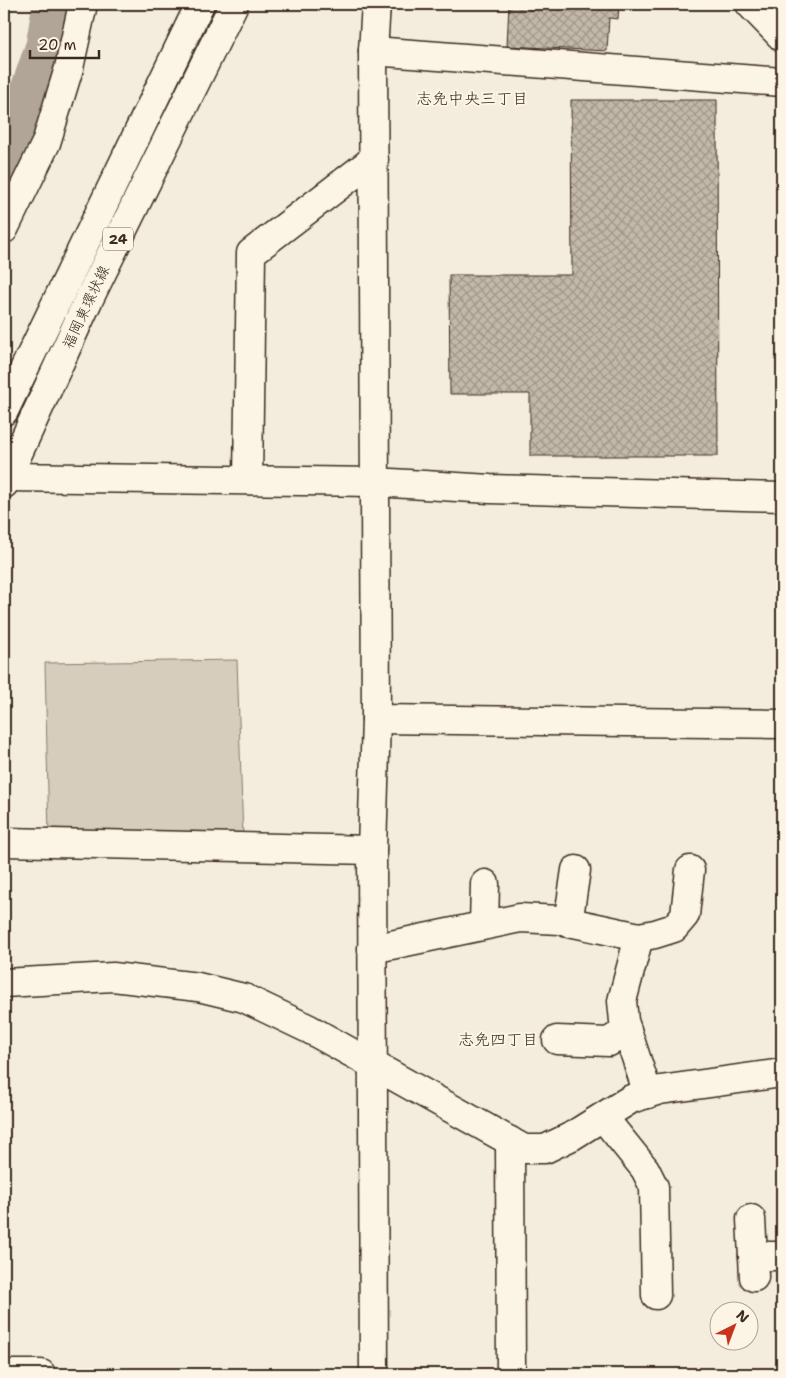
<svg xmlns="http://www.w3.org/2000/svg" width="786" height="1378" viewBox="0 0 786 1378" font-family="'Shantell Sans','Klee One',sans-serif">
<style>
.park{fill:#d6cdbd;stroke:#887c6e}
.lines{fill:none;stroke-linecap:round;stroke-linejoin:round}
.river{stroke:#b0a596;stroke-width:41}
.building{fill:url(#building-cross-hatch);stroke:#3b2a1e}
.minor-casing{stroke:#3b2a1e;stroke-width:31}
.major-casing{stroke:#3b2a1e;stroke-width:31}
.minor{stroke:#fcf5e5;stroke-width:28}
.major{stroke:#fcf5e5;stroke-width:28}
.labels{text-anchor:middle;stroke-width:4;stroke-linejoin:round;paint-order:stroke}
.shield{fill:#fcf5e5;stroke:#75675a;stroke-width:1}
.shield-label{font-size:14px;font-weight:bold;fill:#3b2a1e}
.street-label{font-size:15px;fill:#3b2a1e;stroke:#fcf5e5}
.neighbourhood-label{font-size:16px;fill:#3b2a1e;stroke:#fcf5e5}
</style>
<defs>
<pattern id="building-cross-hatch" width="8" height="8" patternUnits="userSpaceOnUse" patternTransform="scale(1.25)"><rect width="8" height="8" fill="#c3b9aa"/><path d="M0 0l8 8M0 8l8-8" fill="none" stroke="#a0978a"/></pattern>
</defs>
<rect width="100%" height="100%" fill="#f4eddd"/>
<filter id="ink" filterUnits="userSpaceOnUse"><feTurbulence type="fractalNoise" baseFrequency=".02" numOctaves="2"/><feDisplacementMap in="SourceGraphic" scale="10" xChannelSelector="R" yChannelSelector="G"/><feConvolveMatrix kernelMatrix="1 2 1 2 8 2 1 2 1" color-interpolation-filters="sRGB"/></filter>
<g filter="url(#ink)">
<polygon class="park" points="237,660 243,837 49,837 45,663"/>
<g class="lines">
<polyline class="river" points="4,168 46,46 53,4"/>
</g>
<g class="building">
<polygon points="509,4 619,4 618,19 609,18 607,51 507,46"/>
<polygon points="571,100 717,100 718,456 530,456 530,394 450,394 449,275 572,275"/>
</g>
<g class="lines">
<g class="minor-casing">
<g id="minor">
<polyline points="750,4 782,37"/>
<polyline points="373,51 782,82"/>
<polyline points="4,229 46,143 69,68 83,4"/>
<polyline points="7,477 375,482 490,489 782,497"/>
<polyline points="248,480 251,253 374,159"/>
<polyline points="376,719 782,724"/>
<polyline points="4,842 372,850"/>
<polyline points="568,923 576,870"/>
<polyline points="484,925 485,884"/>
<polyline points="639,937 622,1001 624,1021 648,1094"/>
<polyline points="372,949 520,918 560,920 639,937 655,934 674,928 685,915 690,870"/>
<polyline points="4,983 113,977 198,987 244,998 309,1029 524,1149 545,1149 572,1136 631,1099 660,1090 782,1073"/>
<polyline points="557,1040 609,1042 627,1030"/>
<polyline points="603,1117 645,1169 654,1187 656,1295"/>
<polyline points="510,1141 511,1374"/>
<polyline points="751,1219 753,1256"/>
<polyline points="754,1277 753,1256 782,1256"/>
<polyline points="4,1374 41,1374"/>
<polyline points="374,1374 372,850 376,719 373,51 376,4"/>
</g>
</g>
<g class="major-casing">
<g id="major">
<polyline points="4,411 200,4"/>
<polyline points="4,484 87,303 234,4"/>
</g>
</g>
<use href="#minor" class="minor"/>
<use href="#major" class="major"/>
</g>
</g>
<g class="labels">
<rect class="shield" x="103" y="227.5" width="30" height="23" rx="4"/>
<g class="shield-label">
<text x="118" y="244">24</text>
</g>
<g class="street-label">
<text transform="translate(86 307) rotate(-65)" y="5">福岡東環状線</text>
</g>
<g class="neighbourhood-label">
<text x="472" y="104">志免中央三丁目</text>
<text x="498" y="1045">志免四丁目</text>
</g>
</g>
<rect width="786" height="1378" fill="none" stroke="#fcf5e5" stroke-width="20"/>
<rect x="10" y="10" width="766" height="1358" fill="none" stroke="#3b2a1e" stroke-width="2" filter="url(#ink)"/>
<g transform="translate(734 1326) rotate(42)"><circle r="24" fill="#fcf5e5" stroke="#afa495"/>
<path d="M0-4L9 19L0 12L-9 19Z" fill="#c8321e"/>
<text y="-8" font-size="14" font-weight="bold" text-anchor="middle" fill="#3b2a1e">N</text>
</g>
<path d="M30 50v8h69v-8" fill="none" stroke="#3b2a1e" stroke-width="2.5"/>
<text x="38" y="50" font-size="15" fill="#3b2a1e" stroke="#fcf5e5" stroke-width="4" paint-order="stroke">20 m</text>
</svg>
